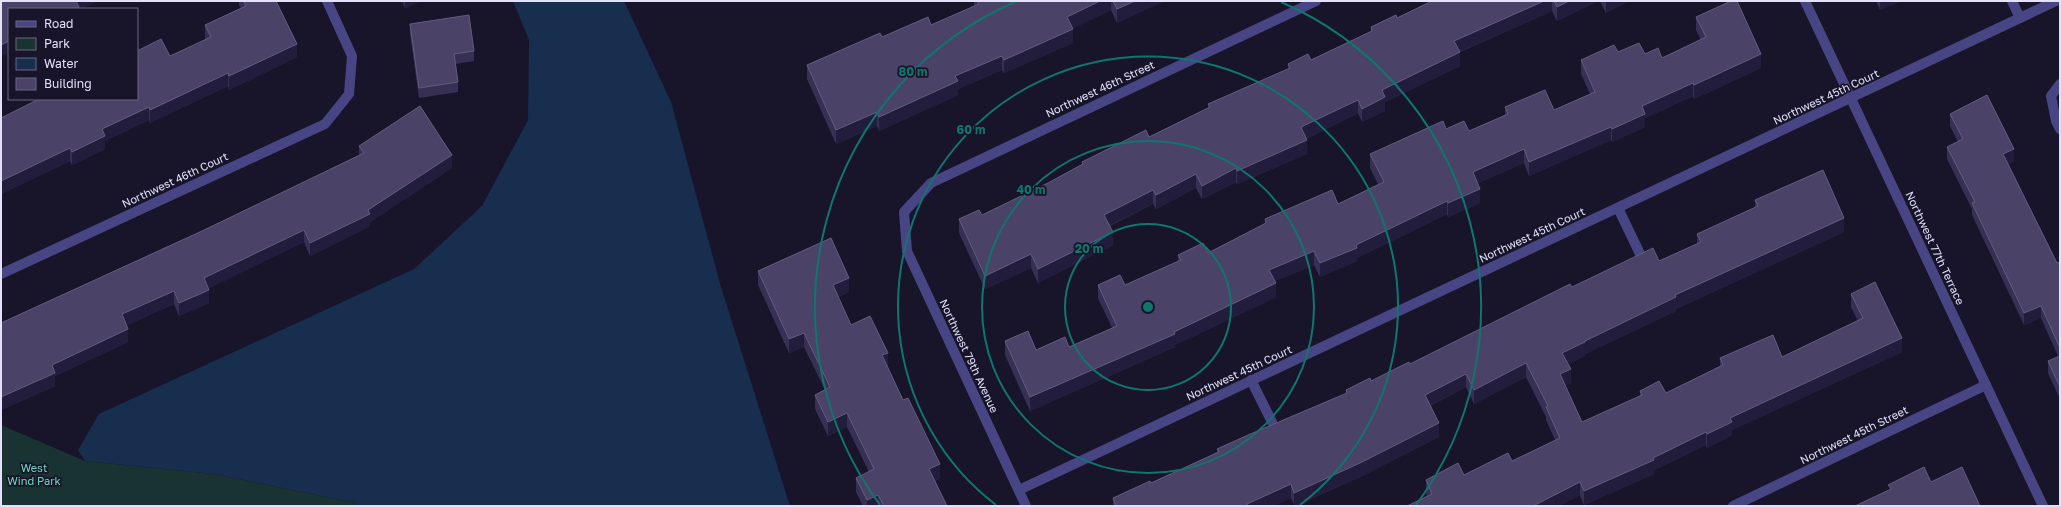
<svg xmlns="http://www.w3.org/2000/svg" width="2061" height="507" viewBox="0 0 2061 507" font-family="'Golos Text',sans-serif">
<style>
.green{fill:#183332}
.water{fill:#182e4f}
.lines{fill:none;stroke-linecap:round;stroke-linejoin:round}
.service{stroke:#474583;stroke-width:10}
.minor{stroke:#474583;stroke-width:10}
.wall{fill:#373055}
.shaded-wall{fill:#231d3d}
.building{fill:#4a4367;stroke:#625c7e}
.ring{fill:none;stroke:#0f766e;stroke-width:2}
.labels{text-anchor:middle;stroke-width:3.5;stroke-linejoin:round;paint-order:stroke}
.street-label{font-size:11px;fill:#e4e1fb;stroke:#18142a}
.park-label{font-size:11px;fill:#74d5bc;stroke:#18142a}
.centre{fill:#0f766e;stroke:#18142a;stroke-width:2}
.ring-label{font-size:12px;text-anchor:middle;font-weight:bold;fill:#0f766e;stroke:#18142a;stroke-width:3.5;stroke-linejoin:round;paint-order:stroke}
</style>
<rect width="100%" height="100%" fill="#18142a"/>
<polygon class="green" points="1,425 85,461 214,474 356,503 359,506 1,506"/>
<polygon class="water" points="513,1 624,1 671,102 721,287 790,506 359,506 356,503 214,474 85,461 78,450 99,414 414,269 482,206 528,120 529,40"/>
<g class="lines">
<g class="service">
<polyline points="2012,1 2020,18"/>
<polyline points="2060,84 2051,96 2056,121 2060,129"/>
<polyline points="1618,208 1641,256"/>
<polyline points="1251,380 1272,422"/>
</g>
<g class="minor">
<polyline points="1805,1 2043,506"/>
<polyline points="1,274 325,124 349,94 352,56 327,1"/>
<polyline points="1019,490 2056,1"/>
<polyline points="1026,506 907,251 904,212 931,183 1316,1"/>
<polyline points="1733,506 1986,385"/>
</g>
</g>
<g class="wall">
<polygon points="239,1 276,1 297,57 229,90 228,86 150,123 149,120 105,141 105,149 72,165 70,161 1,194 1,118 170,56 205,40 205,25 241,8 239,5"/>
<polygon points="402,1 420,1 405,8"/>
<polygon points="974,1 1164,1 1117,23 1111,10 1073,28 1073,43 1004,73 1002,70 958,89 958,95 879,131 877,126 836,144 807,79 807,65 882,37 931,25 974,6"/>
<polygon points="1432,1 1598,1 1557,21 1552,11 1460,52 1460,66 1385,102 1385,111 1362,122 1358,113 1306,139 1307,154 1237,184 1236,182 1202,199 1196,188 1156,209 1153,204 1110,226 1113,245 1038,283 1031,268 985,289 959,233 959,219 982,215 1048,183 1082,164 1082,162 1149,137 1208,108 1208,104 1288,69 1288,64 1311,60 1371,31 1371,27 1397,18"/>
<polygon points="1600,1 1629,1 1606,13"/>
<polygon points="1876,1 1901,1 1880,10"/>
<polygon points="1696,17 1761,68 1694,99 1693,96 1645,118 1645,127 1612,142 1611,140 1529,176 1524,163 1478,183 1480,203 1448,217 1447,214 1357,258 1357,261 1320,277 1314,265 1275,281 1276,297 1175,345 1175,347 1030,411 1005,355 1005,341 1036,350 1069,347 1112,328 1098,298 1098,285 1125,285 1178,261 1178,255 1208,253 1265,224 1265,219 1338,204 1378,184 1370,168 1370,154 1446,129 1469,131 1505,115 1505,107 1554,110 1590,94 1581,74 1581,60 1618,52 1645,54 1662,58 1701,40 1696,30"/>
<polygon points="410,24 474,51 474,61 456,64 458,82 458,92 419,98 410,34"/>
<polygon points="1950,114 2014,161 2008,164 2057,263 2060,262 2060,399 2048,373 2048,361 2058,356 2041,318 2024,325 1972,215 1972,209 1947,159 1947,147 1958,142 1950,126"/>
<polygon points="359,146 452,168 370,222 370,226 310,256 304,242 208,288 209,303 179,316 174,304 127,325 128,342 55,376 55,386 1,410 1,323 202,231 359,156"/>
<polygon points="1755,200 1844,232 1676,309 1676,311 1585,354 1585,356 1568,364 1571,383 1565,385 1582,422 1640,396 1640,391 1666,393 1720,366 1720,358 1782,357 1858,321 1851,307 1851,294 1902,352 1732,430 1732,435 1707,448 1706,445 1654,470 1654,474 1584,505 1580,496 1427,496 1426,493 1426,480 1464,475 1512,461 1555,440 1546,420 1546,417 1526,377 1474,404 1466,387 1430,406 1439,437 1360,477 1295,506 1291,498 1273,506 1113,506 1113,498 1151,483 1217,452 1217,449 1346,393 1346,390 1371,381 1410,364 1572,287 1659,261 1697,244 1697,234 1755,208"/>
<polygon points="758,271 849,292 838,297 851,325 888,367 887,367 940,478 935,481 947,506 863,506 856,492 856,478 869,472 847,427 828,436 815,409 815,395 825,390 804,347 789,353 758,285"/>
</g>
<g class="shaded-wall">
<polygon points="76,1 98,1 82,9 76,9"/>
<polygon points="405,1 420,1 405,8"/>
<polygon points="1100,1 1111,1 1111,10 1067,31 1067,17"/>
<polygon points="1135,1 1164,1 1117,23 1117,9"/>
<polygon points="1544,1 1552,1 1552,11 1454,54 1454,41"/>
<polygon points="1569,1 1598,1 1557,21 1557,7"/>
<polygon points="1606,1 1629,1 1606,13"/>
<polygon points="1880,1 1901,1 1880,10"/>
<polygon points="1073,29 1073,43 1004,73 1004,60"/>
<polygon points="9,41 9,53 1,56 1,45"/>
<polygon points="297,44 297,57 229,90 229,76"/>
<polygon points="1460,52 1460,66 1385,102 1385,111 1362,122 1362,109 1382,90"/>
<polygon points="1761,54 1761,68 1694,99 1694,85"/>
<polygon points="1002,56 1002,70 958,89 958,95 879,131 879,117 955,76"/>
<polygon points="228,73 228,86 150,123 150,110"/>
<polygon points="1693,83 1693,96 1645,118 1645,127 1612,142 1612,129 1642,106"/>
<polygon points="1358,100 1358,113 1301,141 1301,127"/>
<polygon points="149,107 149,120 105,141 105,149 72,165 72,152 102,129"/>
<polygon points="877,112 877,126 836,144 836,130"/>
<polygon points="1611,127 1611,140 1529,176 1529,162"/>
<polygon points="1307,140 1307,154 1237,184 1237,171"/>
<polygon points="70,148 70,161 1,194 1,181"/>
<polygon points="1524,149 1524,163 1473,185 1473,172"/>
<polygon points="2014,149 2014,161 2003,166 2003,154"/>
<polygon points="452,155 452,168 370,222 370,226 310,256 310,243 368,210"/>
<polygon points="1236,168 1236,182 1202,199 1202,186"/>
<polygon points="1196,174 1196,188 1156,209 1156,195"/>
<polygon points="1480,189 1480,203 1448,217 1448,203"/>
<polygon points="1153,190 1153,204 1104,228 1104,215"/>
<polygon points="1447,201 1447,214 1357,258 1357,261 1320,277 1320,263 1356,245"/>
<polygon points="1844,218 1844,232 1676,309 1676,311 1585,354 1585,356 1562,367 1562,353 1585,341 1675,295"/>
<polygon points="304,230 304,242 204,291 204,278"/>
<polygon points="1113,232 1113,245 1038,283 1038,269"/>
<polygon points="1314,251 1314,265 1269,284 1269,270"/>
<polygon points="1031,254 1031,268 985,289 985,276"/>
<polygon points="849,278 849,292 833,299 833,285"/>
<polygon points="1276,283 1276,297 1175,345 1175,347 1030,411 1030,397 1174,332"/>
<polygon points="209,290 209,303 179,316 179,303"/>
<polygon points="174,291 174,304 122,327 122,314"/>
<polygon points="2041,306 2041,318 2024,325 2024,313"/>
<polygon points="128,329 128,342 55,376 55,386 1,410 1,397 52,365"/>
<polygon points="804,333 804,347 789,353 789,339"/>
<polygon points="1902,338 1902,352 1732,430 1732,435 1707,448 1707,434 1730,418"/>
<polygon points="888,353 888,367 882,369 882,355"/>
<polygon points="1526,363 1526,377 1474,404 1474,390"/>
<polygon points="1571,369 1571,383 1560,388 1560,374"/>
<polygon points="1466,374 1466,387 1425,408 1425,395"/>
<polygon points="847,413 847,427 828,436 828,422"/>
<polygon points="1439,423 1439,437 1360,477 1294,506 1294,493"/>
<polygon points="1706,432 1706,445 1654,470 1654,474 1584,505 1584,491"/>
<polygon points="940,464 940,478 929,483 929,469"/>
<polygon points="1580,482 1580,496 1559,506 1535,506 1535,505"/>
<polygon points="1291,484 1291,498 1273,506 1247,506 1247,504"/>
<polygon points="878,495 878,506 867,506 867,500"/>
</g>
<g class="building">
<polygon points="1,1 76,1 79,7 76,9 9,9 9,41 1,45"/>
<polygon points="243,1 276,1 297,44 229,76 228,73 150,110 149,107 102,129 105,136 72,152 70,148 1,181 1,118 39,99 137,99 137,51 161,39 170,56 211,37 205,25 246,6"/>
<polygon points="977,1 1100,1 1067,17 1073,29 1004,60 1002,56 955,76 958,81 879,117 877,112 836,130 807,65 880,33 882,37 928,17 931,25 979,4"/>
<polygon points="1113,1 1135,1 1117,9"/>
<polygon points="1432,1 1544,1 1454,41 1460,52 1382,90 1385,97 1362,109 1358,100 1301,127 1307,140 1237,171 1236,168 1202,186 1196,174 1156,195 1153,190 1104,215 1113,232 1038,269 1031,254 985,276 959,219 979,210 982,215 1048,183 1083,164 1082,162 1146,130 1149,137 1210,107 1208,104 1290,68 1288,64 1308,54 1311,60 1372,31 1371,27 1396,15 1397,18"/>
<polygon points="1554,1 1569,1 1557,7"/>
<polygon points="1731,1 1737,1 1761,54 1694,85 1693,83 1642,106 1645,114 1612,129 1611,127 1529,162 1524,149 1473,172 1480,189 1448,203 1447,201 1356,245 1357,248 1320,263 1314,251 1269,270 1276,283 1174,332 1175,334 1030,397 1005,341 1028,331 1036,350 1065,337 1069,347 1117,326 1098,285 1120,275 1125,285 1181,260 1178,255 1203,243 1208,253 1266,223 1265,219 1332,190 1338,204 1384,182 1370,154 1443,121 1446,129 1464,121 1469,131 1508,114 1505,107 1545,90 1554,110 1595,92 1581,60 1614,45 1618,52 1639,43 1645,54 1658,48 1662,58 1706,37 1696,17"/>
<polygon points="469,15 474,51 454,54 458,82 419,88 410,24"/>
<polygon points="1987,95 2014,149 2003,154 2057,263 2060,262 2060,348 2041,306 2024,313 1972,203 1975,202 1947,147 1963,139 1950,114"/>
<polygon points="420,106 452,155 368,210 370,214 310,243 304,230 204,278 209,290 179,303 174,291 122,314 128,329 52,365 55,373 1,397 1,323 202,231 364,153 359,146"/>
<polygon points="1823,170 1844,218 1675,295 1676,297 1585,341 1585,342 1562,353 1571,369 1560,374 1582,422 1642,395 1640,391 1659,381 1666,393 1723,365 1720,358 1773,335 1782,357 1863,318 1851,294 1875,282 1902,338 1730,418 1732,422 1707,434 1706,432 1653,458 1654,460 1584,491 1580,482 1535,505 1535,506 1407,506 1432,494 1426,480 1458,463 1464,475 1508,453 1512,461 1560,438 1546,407 1548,406 1526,363 1474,390 1466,374 1425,395 1439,423 1360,463 1294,493 1291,484 1247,504 1248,506 1116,506 1113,498 1150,481 1151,483 1219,452 1217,449 1248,435 1347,393 1346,390 1370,378 1371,381 1409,362 1410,364 1570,284 1572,287 1653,248 1659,261 1701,242 1697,234 1758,206 1755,200"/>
<polygon points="831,238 849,278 833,285 851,325 870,316 888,353 882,355 903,400 908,398 940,464 929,469 947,506 884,506 878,495 867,500 856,478 874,469 847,413 828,422 815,395 830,387 804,333 789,339 758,271"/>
<polygon points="2060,356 2060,387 2048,361"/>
<polygon points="1924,467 1931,482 1962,467 1980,506 1855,506 1891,489 1888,485"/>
</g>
<g class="ring">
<circle cx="1148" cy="307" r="83"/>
<circle cx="1148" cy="307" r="166"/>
<path d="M996 505A250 250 0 1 1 1300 505"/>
<path d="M880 505A333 333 0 0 1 1015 2M1281 2A333 333 0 0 1 1416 505"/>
</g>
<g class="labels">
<g class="street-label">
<text transform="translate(1100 89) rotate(-25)" y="4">Northwest 46th Street</text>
<text transform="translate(1826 97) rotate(-25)" y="4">Northwest 45th Court</text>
<text transform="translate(175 180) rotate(-25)" y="4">Northwest 46th Court</text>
<text transform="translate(1532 235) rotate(-25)" y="4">Northwest 45th Court</text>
<text transform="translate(1935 248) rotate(65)" y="4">Northwest 77th Terrace</text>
<text transform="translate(969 356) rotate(65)" y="4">Northwest 79th Avenue</text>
<text transform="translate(1239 373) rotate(-25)" y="4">Northwest 45th Court</text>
<text transform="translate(1854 435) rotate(-26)" y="4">Northwest 45th Street</text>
</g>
<g class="park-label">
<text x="34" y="472">West<tspan x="34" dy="13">Wind Park</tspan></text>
</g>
</g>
<circle cx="1148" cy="307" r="6" class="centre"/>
<g class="ring-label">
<text x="913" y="76">80 m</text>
<text x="971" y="134">60 m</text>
<text x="1031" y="194">40 m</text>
<text x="1089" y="253">20 m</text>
</g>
<rect width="2061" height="507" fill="none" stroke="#e4e1fb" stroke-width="4"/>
<rect x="8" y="8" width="130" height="92" fill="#18142a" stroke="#6a667e"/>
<rect x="16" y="21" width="20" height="6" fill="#474583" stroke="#6a667e"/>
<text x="44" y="28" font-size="12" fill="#e4e1fb">Road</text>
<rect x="16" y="38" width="20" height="12" fill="#183332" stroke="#6a667e"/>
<text x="44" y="48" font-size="12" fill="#e4e1fb">Park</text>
<rect x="16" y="58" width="20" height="12" fill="#182e4f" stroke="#6a667e"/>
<text x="44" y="68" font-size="12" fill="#e4e1fb">Water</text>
<rect x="16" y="78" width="20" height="12" fill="#4a4367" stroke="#6a667e"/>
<text x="44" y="88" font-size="12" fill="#e4e1fb">Building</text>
</svg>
